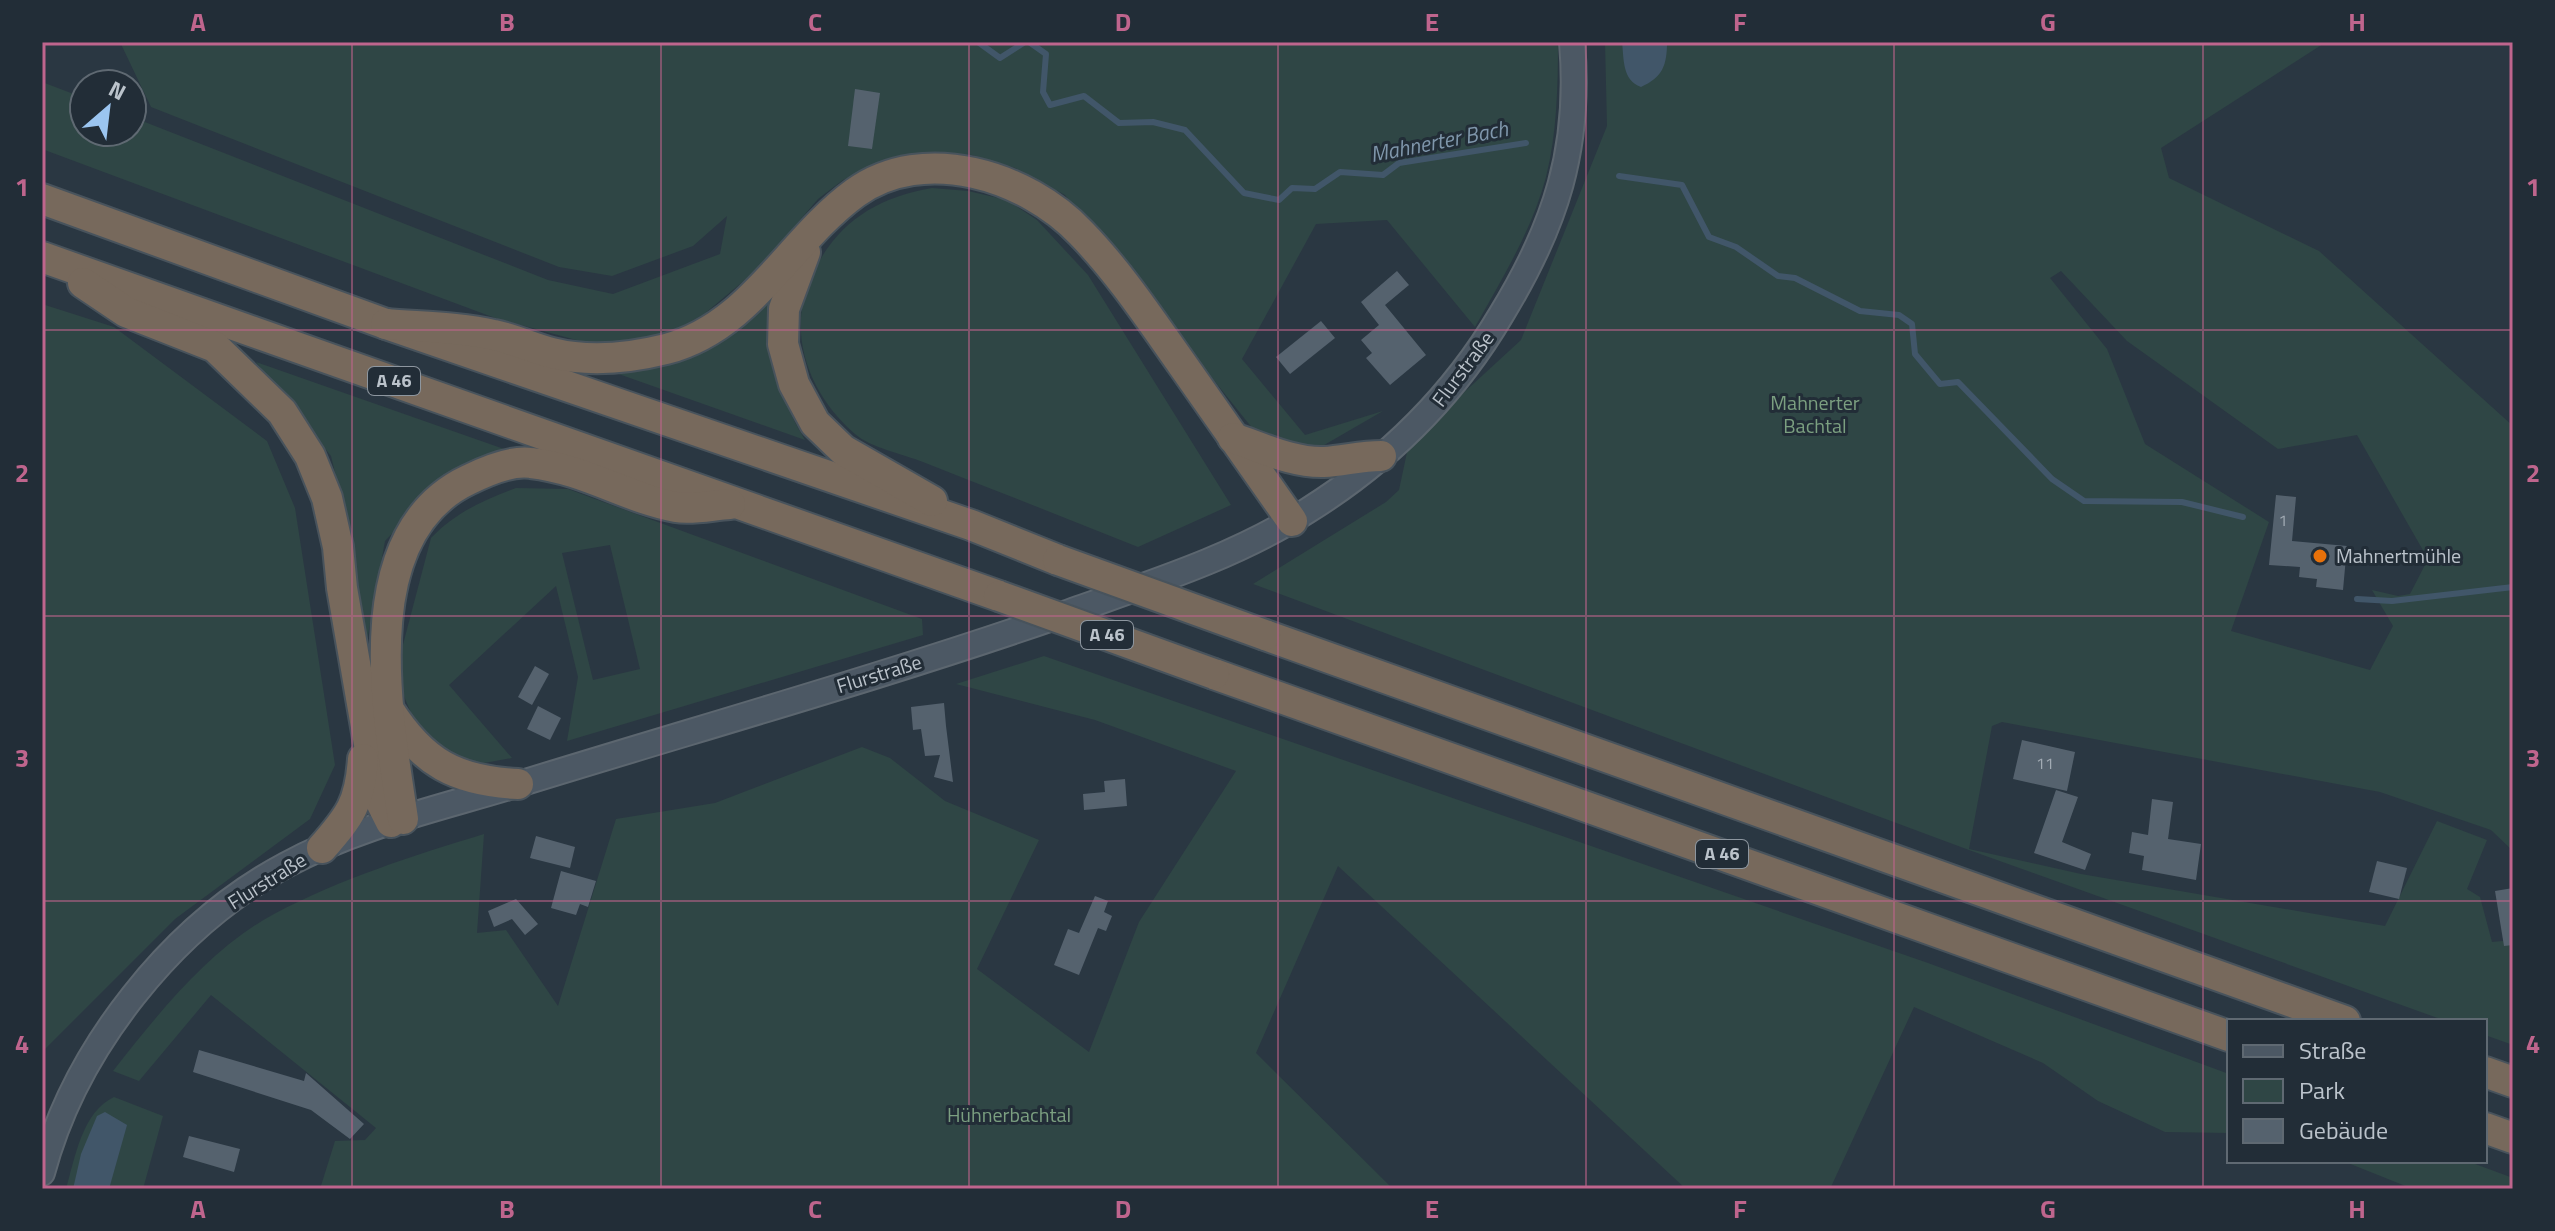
<svg xmlns="http://www.w3.org/2000/svg" width="2555" height="1231" viewBox="0 0 2555 1231" font-family="'Titillium Web',sans-serif">
<style>
.green{fill:#2f4645;fill-rule:evenodd}
.water{fill:#415669}
.lines{fill:none;stroke-linecap:round;stroke-linejoin:round}
.stream{stroke:#415669;stroke-width:6}
.building{fill:#55626e}
.secondary-casing{stroke:#5c666f;stroke-width:28}
.motorway-casing{stroke:#48535c;stroke-width:34}
.secondary{stroke:#4c5864;stroke-width:24}
.motorway{stroke:#77695c;stroke-width:30}
.motorway-bridge-casing{stroke:#48535c;stroke-width:34;stroke-linecap:butt}
.motorway-bridge{stroke:#77695c;stroke-width:30}
.grid{fill:none;stroke:#bf658d;stroke-width:2;stroke-opacity:0.55}
.food-dot{fill:#e8710a;stroke:#222d37;stroke-width:3}
.labels{text-anchor:middle;stroke-width:6;stroke-linejoin:round;paint-order:stroke}
.number-label{font-size:16px;fill:#a2abb4}
.shield{fill:#222d37;stroke:#8d969f;stroke-width:2}
.shield-label{font-size:18px;font-weight:bold;fill:#bbc3cb}
.street-label{font-size:20px;fill:#bbc3cb;stroke:#222d37}
.park-label{font-size:20px;fill:#7b9f80;stroke:#222d37}
.poi-label{font-size:20px;fill:#bbc3cb;stroke:#222d37;text-anchor:start}
.water-label{font-size:22px;font-style:italic;fill:#7f96ab;stroke:#222d37}
.neatline{fill:none;stroke:#bf658d;stroke-width:3}
.grid-label{font-size:26px;text-anchor:middle;font-weight:bold;fill:#bf658d}
</style>
<rect width="100%" height="100%" fill="#2a3742"/>
<g class="green">
<path d="M120 42H1558C1558 85 1557 134 1546 177 1532 230 1502 279 1475 327L1387 220 1316 224 1242 359 1305 435 1383 411 1319 448 1261 439 1065 195 1015 168 972 155 927 152 892 160 843 180 818 199 758 269 703 315 664 336 591 344 495 318 42 149V82L84 98V132H132V117L548 280 613 294 720 254 727 216 693 246 612 276 559 267 151 107Z"/>
<path d="M1605 42H2326L2161 148 2169 178 2319 251 2513 426V851L2491 830 2380 792 2002 722 1992 726 1969 849 2081 874 2385 926 2437 821 2487 840 2467 889 2480 897 2492 942 2513 940V1045L2485 1035V1021H2446L1969 850 1253 584 1386 502 1399 490 1409 443 1521 340 1607 126ZM2061 271 2127 341 2278 449 2357 435 2428 559 2410 594 2398 596 2372 590 2393 626 2370 670 2231 631 2269 522 2145 444 2107 349 2050 278Z"/>
<path d="M932 188 968 191 1007 200 1037 220 1088 275 1231 505 1138 547C1066 518 994 490 923 462 903 454 871 448 855 434 809 394 786 334 811 277 836 223 875 198 932 188Z"/>
<path d="M773 293C770 357 772 383 805 440L613 372Z"/>
<polygon points="42,304 114,327 267,441 295,508 335,765 310,819 175,919 42,1052"/>
<polygon points="256,362 504,449 447,476 385,541 366,646 351,538 331,456"/>
<path d="M516 488 568 489 922 619 923 635 567 741 578 677 556 586 449 685 512 758 468 766 422 739 395 675 431 538C455 513 483 500 516 488ZM610 545 640 669 593 680 562 553Z"/>
<path d="M1044 656 1928 963 2229 1074V1133L2165 1132 2098 1101 2043 1063 1914 1007 1830 1189H1686L1338 866 1256 1053 1393 1189H320L335 1141 365 1140 376 1128 211 995 139 1081 113 1071C157 1015 210 948 274 914 340 879 412 856 484 834L477 933 506 930 558 1006 616 819 715 803 862 747 890 758 945 801 1039 840 977 969 1089 1052 1139 922 1236 771 1095 720 956 684Z"/>
<path d="M114 1097 163 1116 143 1189H66C75 1158 82 1112 114 1097Z"/>
<polygon points="2343,1161 2467,1161 2513,1178 2513,1189 2413,1189"/>
</g>
<g class="water">
<path d="M1622 42H1667C1667 65 1663 77 1641 87 1622 80 1624 59 1622 42Z"/>
<polygon points="105,1112 127,1125 109,1189 73,1189 81,1154 97,1116"/>
</g>
<g class="lines">
<g class="stream">
<polyline points="978,42 1000,58 1025,42"/>
<polyline points="1029,42 1046,54 1043,92 1050,105 1084,96 1119,123 1153,122 1185,130 1244,193 1279,200 1292,188 1315,189 1340,172 1383,175 1399,163 1526,143"/>
<polyline points="1619,176 1682,185 1709,237 1736,247 1778,276 1795,278 1860,311 1899,315 1912,324 1915,354 1940,384 1958,382 2052,479 2084,501 2182,502 2243,517"/>
<polyline points="2357,599 2392,601 2513,587"/>
</g>
</g>
<g class="building">
<polygon points="855,89 880,93 872,149 848,146"/>
<polygon points="1397,271 1409,285 1385,305 1426,355 1390,385 1366,358 1372,353 1361,340 1379,325 1361,302"/>
<polygon points="1321,321 1335,338 1290,374 1276,357"/>
<polygon points="2276,495 2296,497 2292,541 2347,546 2343,590 2316,587 2317,579 2299,577 2300,567 2269,565"/>
<polygon points="535,666 549,674 532,705 518,697"/>
<polygon points="944,703 946,726 953,782 934,777 940,755 925,756 921,729 913,730 911,707"/>
<polygon points="538,706 561,718 550,740 527,729"/>
<polygon points="2022,740 2075,752 2067,791 2013,779"/>
<polygon points="1125,779 1127,806 1084,810 1083,794 1105,792 1104,781"/>
<polygon points="2056,790 2078,797 2062,842 2091,854 2085,870 2034,853"/>
<polygon points="2152,799 2173,802 2168,839 2201,844 2196,880 2142,870 2144,856 2129,853 2132,832 2148,835"/>
<polygon points="536,836 575,847 570,868 530,858"/>
<polygon points="2377,861 2407,868 2399,899 2369,892"/>
<polygon points="561,871 596,881 588,907 580,904 576,915 551,908"/>
<polygon points="2513,888 2513,945 2504,946 2495,891"/>
<polygon points="1095,896 1108,901 1104,912 1112,916 1106,931 1098,928 1079,975 1054,965 1068,929 1079,933"/>
<polygon points="516,899 538,924 525,935 512,919 494,927 488,911"/>
<polygon points="199,1050 304,1081 306,1073 364,1124 350,1139 311,1110 193,1072"/>
<polygon points="189,1136 240,1149 234,1172 183,1157"/>
</g>
<g class="lines">
<g class="secondary-casing">
<path id="secondary" d="M42 1173C75 1049 172 926 286 865 358 826 441 808 519 784 700 728 882 677 1061 615 1145 585 1232 559 1307 511 1387 461 1453 396 1501 315 1556 225 1581 148 1572 42"/>
</g>
<g class="motorway-casing">
<g id="motorway">
<polyline points="42,199 386,324 971,525 1058,560"/>
<polyline points="805,252 784,309 783,344 794,384 815,423 843,450 932,501"/>
<polyline points="42,257 999,596"/>
<polyline points="83,283 126,312 215,347 282,412 310,456 327,498 338,547 342,588 378,796 391,822"/>
<path d="M386 324C421 327 459 327 494 335 514 339 532 348 552 353 588 362 630 358 666 349 751 327 789 241 855 193 924 143 1027 176 1081 233 1120 273 1152 322 1184 367 1220 418 1256 469 1292 521"/>
<path d="M1233 438C1263 448 1293 463 1324 462 1343 461 1361 456 1381 456"/>
<polyline points="1265,635 2345,1021"/>
<polyline points="1214,674 2229,1036"/>
<path d="M389 710C423 763 456 781 518 784"/>
<path d="M403 819C388 718 352 535 468 480 486 471 511 460 531 463 585 469 627 498 676 507 692 510 713 505 730 504"/>
<path d="M322 848C350 816 360 803 363 759"/>
<polyline points="2485,1072 2513,1082"/>
<polyline points="2485,1128 2513,1138"/>
</g>
</g>
<use href="#secondary" class="secondary"/>
<use href="#motorway" class="motorway"/>
<g class="motorway-bridge-casing">
<g id="motorway-bridge">
<polyline points="1058,560 1265,635"/>
<polyline points="999,596 1214,674"/>
</g>
</g>
<use href="#motorway-bridge" class="motorway-bridge"/>
</g>
<path class="grid" d="M352 42V1189M661 42V1189M969 42V1189M1278 42V1189M1586 42V1189M1894 42V1189M2203 42V1189M42 330H2513M42 616H2513M42 901H2513"/>
<circle class="food-dot" cx="2320" cy="556" r="8"/>
<g class="labels">
<g class="number-label">
<text x="2283" y="526">1</text>
<text x="2045" y="769">11</text>
</g>
<g class="shield">
<rect x="368" y="367" width="52" height="28" rx="6"/>
<rect x="1081" y="621" width="52" height="28" rx="6"/>
<rect x="1696" y="840" width="52" height="28" rx="6"/>
</g>
<g class="shield-label">
<text x="394" y="387">A 46</text>
<text x="1107" y="641">A 46</text>
<text x="1722" y="860">A 46</text>
</g>
<g class="street-label">
<text transform="translate(1463 369) rotate(-53)" y="7">Flurstraße</text>
<text transform="translate(879 674) rotate(-17)" y="7">Flurstraße</text>
<text transform="translate(267 881) rotate(-32)" y="7">Flurstraße</text>
</g>
<g class="park-label">
<text x="1815" y="410">Mahnerter<tspan x="1815" dy="23">Bachtal</tspan></text>
<text x="1009" y="1122">Hühnerbachtal</text>
</g>
<g class="poi-label">
<text x="2336" y="563">Mahnertmühle</text>
</g>
<g class="water-label">
<text transform="translate(1439 141) rotate(-11)" y="8">Mahnerter Bach</text>
</g>
</g>
<rect width="2555" height="1231" fill="none" stroke="#222d37" stroke-width="88"/>
<rect x="2227" y="1019" width="260" height="144" fill="#222d37" stroke="#5f6972" stroke-width="2"/>
<rect x="2243" y="1045" width="40" height="12" fill="#4c5864" stroke="#5f6972" stroke-width="2"/>
<text x="2299" y="1059" font-size="24" fill="#bbc3cb">Straße</text>
<rect x="2243" y="1079" width="40" height="24" fill="#2f4645" stroke="#5f6972" stroke-width="2"/>
<text x="2299" y="1099" font-size="24" fill="#bbc3cb">Park</text>
<rect x="2243" y="1119" width="40" height="24" fill="#55626e" stroke="#5f6972" stroke-width="2"/>
<text x="2299" y="1139" font-size="24" fill="#bbc3cb">Gebäude</text>
<g transform="translate(108 108) rotate(28)"><circle r="38" fill="#222d37" stroke="#5f6972" stroke-width="2"/>
<path d="M0-6L14 30L0 20L-14 30Z" fill="#9bc5f0"/>
<text y="-12" font-size="22" font-weight="bold" text-anchor="middle" fill="#bbc3cb">N</text>
</g>
<rect x="44" y="44" width="2467" height="1143" class="neatline"/>
<g class="grid-label">
<text x="198" y="31">A</text>
<text x="507" y="31">B</text>
<text x="815" y="31">C</text>
<text x="1123" y="31">D</text>
<text x="1432" y="31">E</text>
<text x="1740" y="31">F</text>
<text x="2048" y="31">G</text>
<text x="2357" y="31">H</text>
<text x="22" y="196">1</text>
<text x="2533" y="196">1</text>
<text x="22" y="482">2</text>
<text x="2533" y="482">2</text>
<text x="22" y="767">3</text>
<text x="2533" y="767">3</text>
<text x="22" y="1053">4</text>
<text x="2533" y="1053">4</text>
<text x="198" y="1218">A</text>
<text x="507" y="1218">B</text>
<text x="815" y="1218">C</text>
<text x="1123" y="1218">D</text>
<text x="1432" y="1218">E</text>
<text x="1740" y="1218">F</text>
<text x="2048" y="1218">G</text>
<text x="2357" y="1218">H</text>
</g>
</svg>
